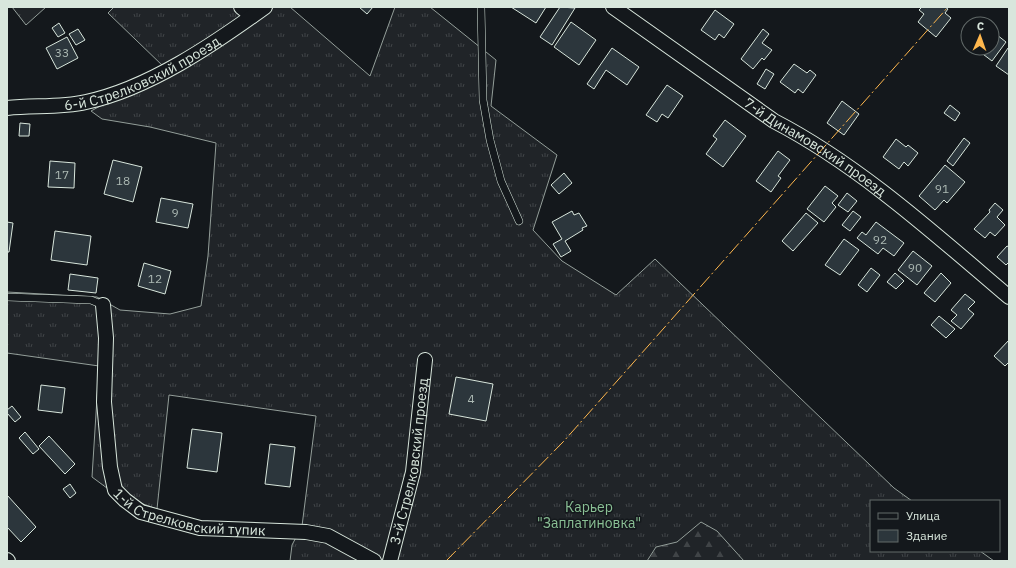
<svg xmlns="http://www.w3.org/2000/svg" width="1016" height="568" viewBox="0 0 1016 568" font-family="'IBM Plex Sans',sans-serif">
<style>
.grass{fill:url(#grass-tufts);stroke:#939e99}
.forest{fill:url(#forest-firs);stroke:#939e99}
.building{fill:#2c363c;stroke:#d8e6dc}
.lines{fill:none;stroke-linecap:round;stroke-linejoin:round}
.service-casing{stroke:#d8e6dc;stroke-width:8}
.minor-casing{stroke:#d8e6dc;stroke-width:16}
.service{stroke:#14181c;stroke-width:7}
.minor{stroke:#14181c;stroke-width:14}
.power{stroke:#ffb74d;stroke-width:1;stroke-dasharray:14 3 2 3;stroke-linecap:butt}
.labels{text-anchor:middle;stroke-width:3;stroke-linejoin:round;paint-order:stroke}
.number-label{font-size:12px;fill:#adbab4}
.street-label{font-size:14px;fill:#d8e6dc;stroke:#14181c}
.park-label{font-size:14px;fill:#8ac095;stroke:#14181c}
</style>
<defs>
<pattern id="grass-tufts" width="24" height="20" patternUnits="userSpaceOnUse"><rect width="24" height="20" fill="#202428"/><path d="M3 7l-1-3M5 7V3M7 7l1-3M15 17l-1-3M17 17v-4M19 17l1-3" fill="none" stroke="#404447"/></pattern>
<pattern id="forest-firs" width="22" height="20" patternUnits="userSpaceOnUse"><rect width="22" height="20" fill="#202428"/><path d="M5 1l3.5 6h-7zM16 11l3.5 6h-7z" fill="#404447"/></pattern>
</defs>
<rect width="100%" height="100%" fill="#14181c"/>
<g class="grass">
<polygon points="12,7 46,7 26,25"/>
<polygon points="114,7 251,7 228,29 164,67 108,13"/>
<polygon points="274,7 290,7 370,76 395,7 430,7 496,60 491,106 557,155 533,230 562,261 616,295 655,259 894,488 912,501 871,501 871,551 980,551 994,561 290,561 292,545 302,526 316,416 169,395 157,509 115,494 92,477 99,366 7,353 7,292 97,297 120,310 170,314 201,306 208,256 216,143 150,127 102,119 91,111 258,20"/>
</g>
<polygon class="forest" points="701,522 717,531 744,561 647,561 656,547 677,542"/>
<g class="building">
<polygon points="359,7 373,7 367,14"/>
<polygon points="511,7 546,7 536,23"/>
<polygon points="560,7 575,8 552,45 540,37"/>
<polygon points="922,7 945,7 948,9 945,13 951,18 936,37 918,22 924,14 919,10"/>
<polygon points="715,10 734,24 724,38 719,34 715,40 701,30"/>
<polygon points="571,22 596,40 579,65 554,47"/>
<polygon points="59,23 65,33 58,37 52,28"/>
<polygon points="78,29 85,40 76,45 69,34"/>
<polygon points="763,29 769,34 762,43 772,50 764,60 762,58 753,69 741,59"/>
<polygon points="968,30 968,43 962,38"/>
<polygon points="992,31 1006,42 992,61 975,48 992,48"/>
<polygon points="67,37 78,58 57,69 46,48"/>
<polygon points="612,48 639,67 627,85 606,70 594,89 587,84"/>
<polygon points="1008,48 1009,49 1009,75 996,66"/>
<polygon points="794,64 807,73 810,70 816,75 803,93 798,89 795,93 780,82"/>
<polygon points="766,69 774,74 765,89 757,84"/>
<polygon points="667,85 683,96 668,118 662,114 657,122 646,115"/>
<polygon points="842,101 859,114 844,135 827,123"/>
<polygon points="950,105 960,113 955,121 944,113"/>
<polygon points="725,120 746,136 723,167 706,154 717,139 713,136"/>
<polygon points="20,123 30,124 29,136 19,136"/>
<polygon points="964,138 970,143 953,166 947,161"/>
<polygon points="896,139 906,147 908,145 918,153 908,166 904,162 899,169 883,157"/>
<polygon points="778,151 790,160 778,176 781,178 771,192 756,181"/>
<polygon points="113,160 142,167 133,202 104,194"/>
<polygon points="50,161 75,163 74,188 48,187"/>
<polygon points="945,165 965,182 947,203 944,200 935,210 919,196"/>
<polygon points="564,173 572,183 559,194 551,185"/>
<polygon points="825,186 838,196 832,203 836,207 824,222 807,209"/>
<polygon points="847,193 857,201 848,212 838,205"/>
<polygon points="161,198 193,204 188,228 156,222"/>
<polygon points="995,203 1003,210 997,217 1005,225 995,236 990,232 985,238 974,229 990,212 989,210"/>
<polygon points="572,211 574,215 579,213 587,226 582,228 583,230 565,241 571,251 561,257 553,244 562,239 552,222"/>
<polygon points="853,211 861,217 850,231 842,225"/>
<polygon points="806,213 818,223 793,251 782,241"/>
<polygon points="7,222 13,223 9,252 7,252"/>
<polygon points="876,222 904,243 894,256 883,248 878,254 857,238 862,232 866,235"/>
<polygon points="55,231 91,236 87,265 51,260"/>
<polygon points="844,239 859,250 840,275 825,265"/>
<polygon points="1007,246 1009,247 1009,262 1006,265 997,257"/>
<polygon points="913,251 932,266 917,285 898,270"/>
<polygon points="144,263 171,271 165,294 138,286"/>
<polygon points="871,268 880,275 867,292 858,285"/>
<polygon points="895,273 904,281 896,289 887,282"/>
<polygon points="941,273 951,283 935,302 924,293"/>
<polygon points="70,274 98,278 96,293 68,290"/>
<polygon points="965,294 975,302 968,309 974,314 961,329 951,321 957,315 951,310"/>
<polygon points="939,316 955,329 946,338 931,325"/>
<polygon points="1009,340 1009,362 1005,366 994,356"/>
<polygon points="456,377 493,384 486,421 449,414"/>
<polygon points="41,385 65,388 62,413 38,410"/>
<polygon points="12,406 21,417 15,422 7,413 7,410"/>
<polygon points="192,429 222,433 217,472 187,468"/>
<polygon points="25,432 39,449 33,454 19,438"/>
<polygon points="49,436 75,464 65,474 39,446"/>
<polygon points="270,444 295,447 290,487 265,484"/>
<polygon points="70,484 76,493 70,498 63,489"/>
<polygon points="7,495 36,527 21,542 7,527"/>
</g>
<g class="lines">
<g class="service-casing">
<g id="service">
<polyline points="481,7 483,100 490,140 501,181 519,221"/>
<polyline points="7,297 91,300 103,305"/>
</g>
</g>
<g class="minor-casing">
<g id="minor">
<polyline points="241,7 252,16"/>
<path id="s1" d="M613 7 774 121C859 165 936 235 1009 297"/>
<path id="s2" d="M7 108C33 105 60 108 86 102 148 89 214 44 265 7"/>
<path id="s3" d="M103 305 106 338 104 402 110 467 115 490 125 500 141 512 200 528 306 532 328 536 374 561"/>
<polyline points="7,560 8,561"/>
<path id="s4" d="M390 561 413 472 425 360"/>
</g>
</g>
<use href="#service" class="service"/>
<use href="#minor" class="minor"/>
<polyline class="power" points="446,561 564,441 948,7"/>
</g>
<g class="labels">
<g class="number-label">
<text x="62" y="57">33</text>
<text x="62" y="179">17</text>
<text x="123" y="185">18</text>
<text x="942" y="193">91</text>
<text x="175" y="217">9</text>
<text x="880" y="244">92</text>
<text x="915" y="272">90</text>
<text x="155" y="283">12</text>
<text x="471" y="403">4</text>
</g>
<g class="street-label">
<text dy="5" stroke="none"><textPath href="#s2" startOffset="142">6-й Стрелковский проезд</textPath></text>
<text dy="5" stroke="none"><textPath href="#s1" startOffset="246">7-й Динамовский проезд</textPath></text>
<text dy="5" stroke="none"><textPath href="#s4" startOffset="102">3-й Стрелковский проезд</textPath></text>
<text dy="5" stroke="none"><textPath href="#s3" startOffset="267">1-й Стрелковский тупик</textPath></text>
</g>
<g class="park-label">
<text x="589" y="512">Карьер<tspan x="589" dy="16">"Заплатиновка"</tspan></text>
</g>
</g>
<rect width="1016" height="568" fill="none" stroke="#d8e6dc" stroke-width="16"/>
<rect x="870" y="500" width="130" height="52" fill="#14181c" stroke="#626a69"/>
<rect x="878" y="513" width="20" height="6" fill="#14181c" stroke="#626a69"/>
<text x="906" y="520" font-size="12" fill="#d8e6dc">Улица</text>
<rect x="878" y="530" width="20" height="12" fill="#2c363c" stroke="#626a69"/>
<text x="906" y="540" font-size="12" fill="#d8e6dc">Здание</text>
<g transform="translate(980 36) rotate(2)"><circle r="19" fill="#14181c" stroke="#626a69"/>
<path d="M0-3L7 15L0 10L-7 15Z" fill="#ffb74d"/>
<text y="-6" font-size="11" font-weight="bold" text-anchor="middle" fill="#d8e6dc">С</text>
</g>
</svg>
